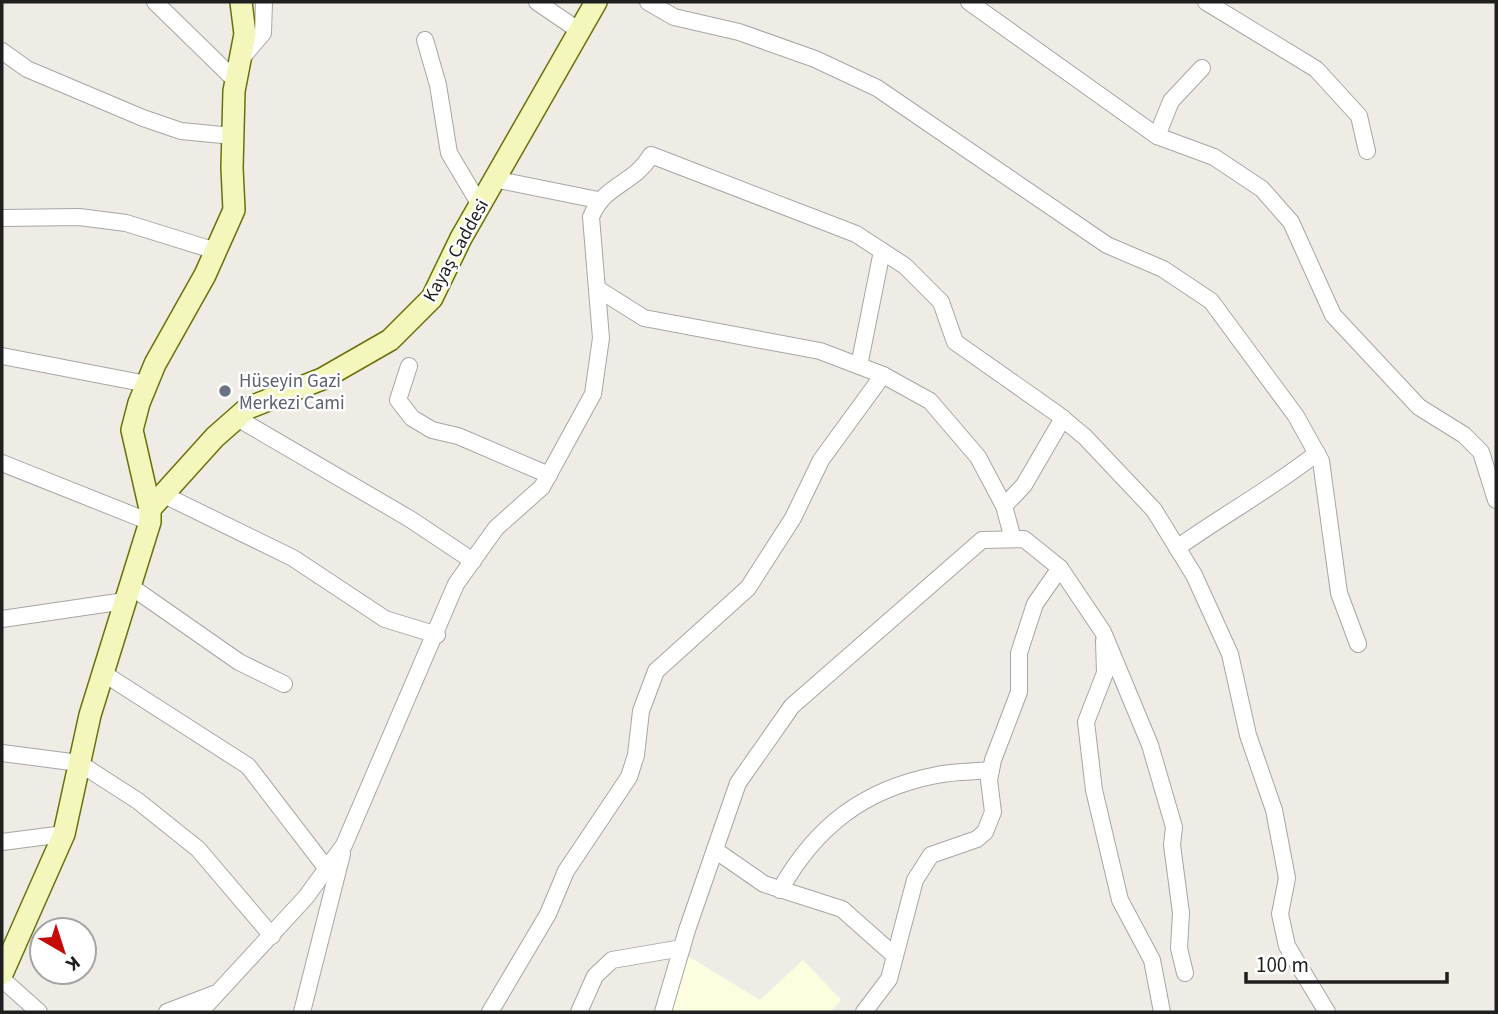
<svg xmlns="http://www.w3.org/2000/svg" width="1498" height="1014" viewBox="0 0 1498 1014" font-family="'Source Sans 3',sans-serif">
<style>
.education{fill:#fdfee0}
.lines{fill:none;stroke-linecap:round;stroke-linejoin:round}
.street-casing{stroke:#a6a6a6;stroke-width:18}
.secondary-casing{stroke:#667309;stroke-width:24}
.street{stroke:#fff;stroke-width:16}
.secondary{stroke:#f3f7bc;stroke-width:21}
.worship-dot{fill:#6b7280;stroke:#fff;stroke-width:2.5}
.labels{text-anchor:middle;stroke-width:5;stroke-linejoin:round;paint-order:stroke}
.street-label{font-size:19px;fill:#1f1f1f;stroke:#fff}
.worship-label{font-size:19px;fill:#5b616d;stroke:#fff;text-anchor:start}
</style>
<rect width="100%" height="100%" fill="#efece5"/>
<polygon class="education" points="686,955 760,1000 803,960 841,1000 830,1012 666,1012"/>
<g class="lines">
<g class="street-casing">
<g id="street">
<polyline points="155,2 236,81"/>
<polyline points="537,2 581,32"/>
<polyline points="648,2 674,17 739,32 815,59 877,88 1107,245 1163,269 1211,301 1296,416 1321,461 1339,593 1358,644"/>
<polyline points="969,2 1157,136 1214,157 1262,189 1291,222 1333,315 1419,407 1464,435 1481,452 1496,500"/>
<polyline points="1206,2 1316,69 1359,116 1367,151"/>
<polyline points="425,40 438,85 449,153 480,205"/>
<polyline points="2,51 27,69 143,118 181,131 233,136"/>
<polyline points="241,59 263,33 264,2"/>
<polyline points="1157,136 1171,101 1202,68"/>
<polyline points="494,179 598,200"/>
<polyline points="2,218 79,217 126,223 216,251"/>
<polyline points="598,289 644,318 820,351 883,375 930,401 978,457 1004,506 1013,539"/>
<polyline points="2,356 147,384"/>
<polyline points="409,366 398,400 412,418 432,430 458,436 549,475"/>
<polyline points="859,366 882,251"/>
<polyline points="237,418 410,519 473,561"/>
<polyline points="2,463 150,522"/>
<polyline points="164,495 293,558 385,619 437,635"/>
<polyline points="1004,506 1024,485 1063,418"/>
<path d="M1177 548C1223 515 1273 488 1317 453"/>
<polyline points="130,586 239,662 284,684"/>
<polyline points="2,619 125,601"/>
<polyline points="1104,641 1105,673 1086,722 1094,790 1120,900 1152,960 1162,1012"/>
<polyline points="103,673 248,766 327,869"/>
<polyline points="2,753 79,763 138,801 198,849 272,936"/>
<polyline points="2,842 64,834"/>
<polyline points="715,850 764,884 842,909 895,956"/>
<path d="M780 890C816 826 864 789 937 775 954 771 973 772 991 770"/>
<polyline points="2,979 39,1012"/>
<polyline points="167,1012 214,994"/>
<path d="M200 1012 306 897 344 845 456 584 496 528 542 487 593 394 601 338 591 217C605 183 634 185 651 155L856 234 905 266 941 302 955 342 1056 413 1085 437 1154 510 1194 575 1230 654 1248 735 1274 810 1287 878 1280 914 1287 946 1327 1012"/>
<polyline points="302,1012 342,854"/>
<polyline points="490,1012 548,914 566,871 629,777 636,755 641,711 656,671 748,588 793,518 821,460 883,375"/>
<polyline points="579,1012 595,976 612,960 682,948"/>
<polyline points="663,1012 687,930 738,783 792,706 982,540 1024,539 1060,568 1103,632 1150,745 1174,827 1172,845 1181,913 1179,948 1185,973"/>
<polyline points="864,1012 889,979 915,880 931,855 977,839 985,832 993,812 989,780 993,760 1019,692 1019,653 1035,604 1060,568"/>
</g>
</g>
<g class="secondary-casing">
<g id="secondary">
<polyline points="150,509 215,437 248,408 322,379 390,340 432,298 461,238 596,2"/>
<polyline points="2,974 64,834 90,715 150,522 150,509 132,430 139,403 155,364 205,275 234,210 232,168 234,91 245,34 241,2"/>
</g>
</g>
<use href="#street" class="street"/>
<use href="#secondary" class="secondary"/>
</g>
<circle class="worship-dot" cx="225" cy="391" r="7"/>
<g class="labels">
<g class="street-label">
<text transform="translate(455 250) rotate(-61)" y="7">Kayaş Caddesi</text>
</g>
<g class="worship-label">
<text x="239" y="387">Hüseyin Gazi<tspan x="239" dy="22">Merkezi Cami</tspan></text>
</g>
</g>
<rect width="1498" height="1014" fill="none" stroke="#1f1f1f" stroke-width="7"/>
<g transform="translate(63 951) rotate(141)"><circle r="33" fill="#ffffff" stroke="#a5a5a5" stroke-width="2"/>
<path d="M0-5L12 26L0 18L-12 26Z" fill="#c60a08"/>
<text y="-10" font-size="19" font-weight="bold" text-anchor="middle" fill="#1f1f1f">K</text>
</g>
<path d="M1246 972v10h201v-10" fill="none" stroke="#1f1f1f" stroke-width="3.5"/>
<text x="1256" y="972" font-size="21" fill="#1f1f1f" stroke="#ffffff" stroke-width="5" paint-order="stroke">100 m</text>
</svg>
